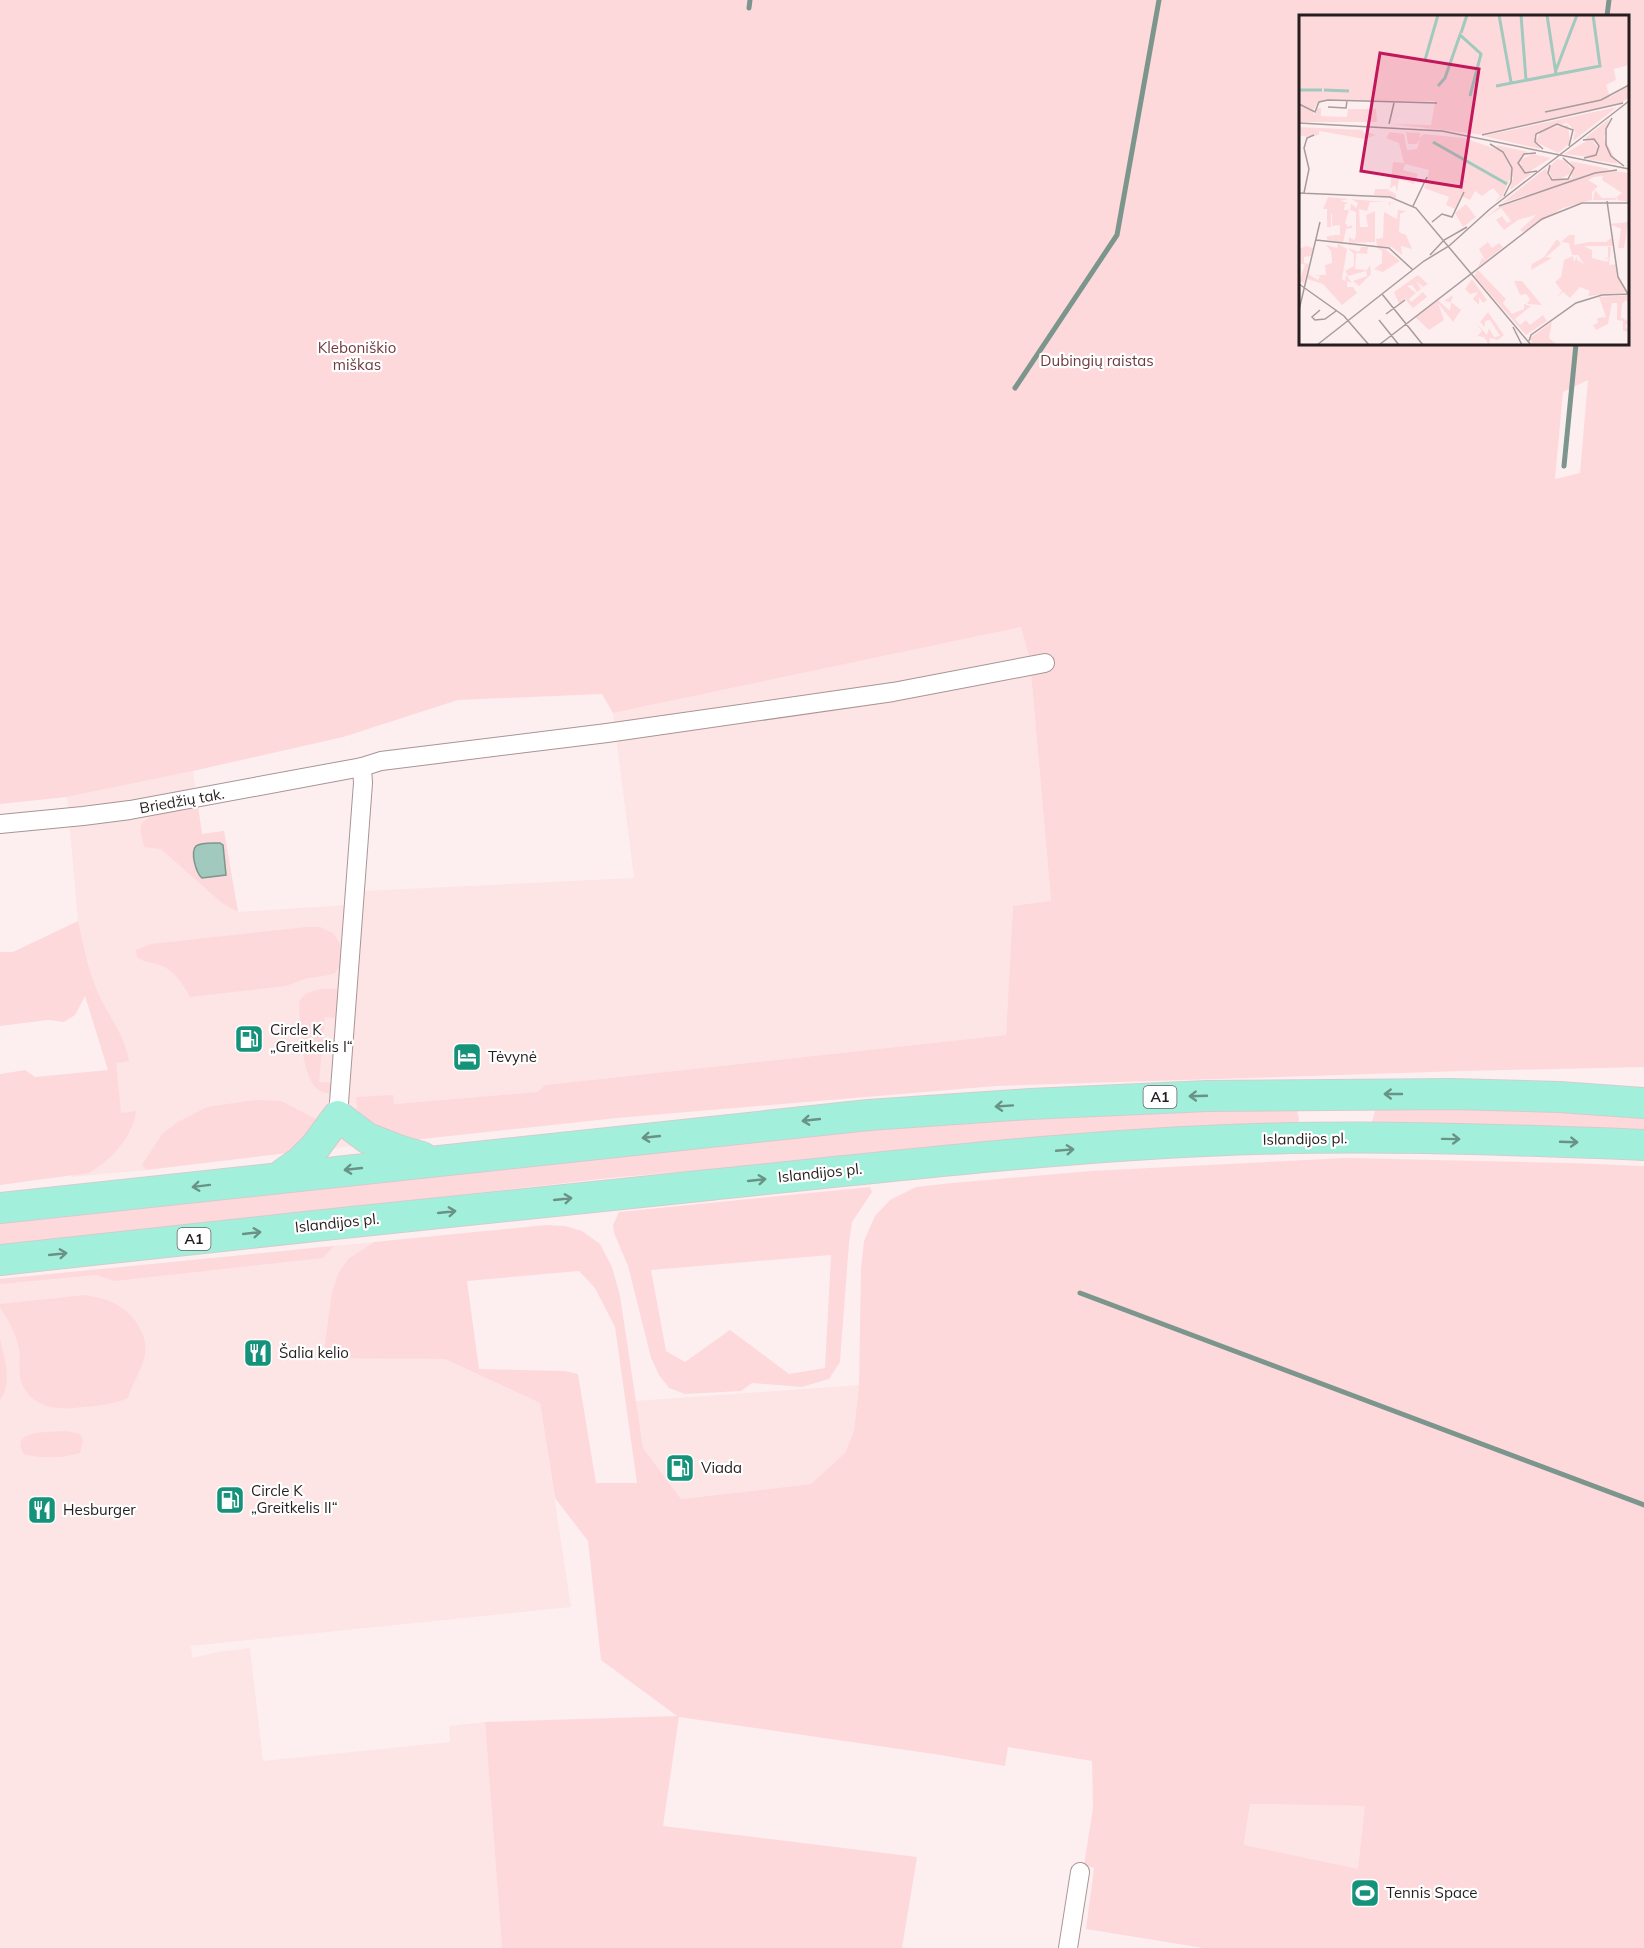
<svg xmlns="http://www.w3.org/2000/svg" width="1644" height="1948" viewBox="0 0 1644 1948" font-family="Mulish,sans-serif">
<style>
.built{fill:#fde4e5}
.green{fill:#fed9db;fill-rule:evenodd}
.water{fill:#a1c9bd;stroke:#7c968d;stroke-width:1.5}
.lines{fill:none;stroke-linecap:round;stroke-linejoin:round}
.stream{stroke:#7c968d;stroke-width:5}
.minor-casing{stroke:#a99495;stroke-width:20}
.trunk-casing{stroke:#cfcece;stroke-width:32}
.minor{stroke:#fff;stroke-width:18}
.trunk{stroke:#a2f0db;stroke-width:30}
.oneway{stroke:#6a9286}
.labels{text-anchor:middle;stroke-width:4.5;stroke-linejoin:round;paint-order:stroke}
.shield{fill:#fff;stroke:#676262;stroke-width:1.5}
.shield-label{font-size:14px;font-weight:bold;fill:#261e1e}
.park-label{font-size:15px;fill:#6f3a40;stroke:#fff}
.street-label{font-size:15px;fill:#261e1e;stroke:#fff}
.poi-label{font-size:15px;fill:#261e1e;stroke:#fff;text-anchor:start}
.inset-river{fill:none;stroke:#a1c9bd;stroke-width:3}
.inset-road{fill:none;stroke:#a79b9c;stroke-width:1.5}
.view{fill:#c2185b;fill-opacity:0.15;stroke:#c2185b;stroke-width:3}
.inset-edge{fill:none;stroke:#261e1e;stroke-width:3}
</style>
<rect width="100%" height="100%" fill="#fdeff0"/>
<g class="built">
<polygon points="1021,627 1030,661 1051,902 1013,906 1006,1035 545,1085 539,1092 393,1104 393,1096 356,1097 413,1140 295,1152 146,1170 71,1177 97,1148 108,1070 85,995 91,975 78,921 67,797 193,771 202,834 224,831 238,912 363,904 364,891 634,878 613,713"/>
<polygon points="374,1242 348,1259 323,1357 445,1359 540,1403 571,1607 191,1646 192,1658 217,1652 250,1648 263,1761 450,1742 449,1726 485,1722 502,1948 0,1948 0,1401 3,1398 4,1355 0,1339 0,1279"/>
<polygon points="859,1385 854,1431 845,1453 811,1484 681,1499 643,1448 635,1401"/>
<polygon points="1250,1804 1366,1806 1358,1869 1644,1948 1230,1948"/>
</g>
<g class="green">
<path d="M0 0H1644V1067L1463 1071 996 1086 617 1118 413 1140 366 1122 357 1109 356 1097 393 1095 394 1104 538 1092 545 1085 1006 1035 1013 906 1051 901 1030 661 1021 627 613 713 602 694 458 700 343 737 193 771 67 797 0 804ZM1300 16H1628V344H1300ZM1588 380 1580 473 1555 479 1563 392Z"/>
<path d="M198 807 202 834 224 831 238 912 222 903 161 849 144 847C143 841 140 833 141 827 144 811 184 809 198 807Z"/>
<path d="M78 921C84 945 88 971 98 993 109 1017 125 1036 129 1061L116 1063 121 1113 136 1111C133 1137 110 1161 89 1173L0 1185V1074L25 1070 35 1077 108 1070 85 996 75 1015 64 1022 48 1020 0 1026V952H13Z"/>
<path d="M307 927H320L333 933 339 942 343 953 342 964 334 974 304 979 286 986 190 997C183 984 174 970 160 965 150 961 147 964 137 957L136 950 151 944Z"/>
<path d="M322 989H338L341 994 338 1018 325 1017 319 1082 333 1083 330 1093C299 1095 301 1024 299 1003 303 992 312 991 322 989Z"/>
<polygon points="255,1100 281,1101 314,1118 320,1125 295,1152 146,1170 142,1165 162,1134 178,1122 207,1107"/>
<polygon points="1380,1105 1644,1114 1644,1131 1374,1125 1372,1122 1376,1107"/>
<polygon points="1296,1106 1299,1119 1298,1128 1084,1137 610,1178 0,1247 0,1221 885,1126 1098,1112"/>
<path d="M1346 1158 1571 1163 1644 1166V1948H1203L1086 1929 1094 1868 1084 1865 1093 1808 1092 1761 1008 1747 1005 1766 934 1754 679 1717 663 1826 917 1857 902 1948H502L485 1722 677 1716 601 1660 588 1541 555 1498 540 1403 445 1359 323 1358 332 1292 338 1274 348 1259 374 1242 546 1225 565 1226 582 1231 600 1244 612 1267 620 1296 643 1448 681 1499 811 1484 845 1453 854 1431 859 1384 861 1269 864 1241 875 1216 890 1200 916 1187 952 1183 1091 1171ZM579 1271 595 1288 615 1327 637 1483H596L578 1374 565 1371 479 1369 467 1281ZM1250 1804 1365 1806 1358 1869 1244 1845Z"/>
<path d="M870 1187 872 1192 852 1222 849 1243 840 1362 829 1379 802 1387 752 1383 741 1391 685 1394 669 1388 659 1375 651 1358 628 1266 614 1233 613 1225 619 1212ZM831 1255 825 1368 789 1374 730 1330 685 1362 666 1351 651 1270Z"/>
<polygon points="334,1246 323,1258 114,1281 96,1275 0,1284 0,1279"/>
<path d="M86 1295C93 1297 102 1298 109 1301 129 1308 149 1332 145 1355 142 1370 132 1383 128 1398 110 1406 92 1406 74 1408 52 1410 29 1405 21 1381 18 1371 21 1359 19 1349 16 1333 8 1320 0 1307V1304Z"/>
<path d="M0 1339C5 1357 12 1385 0 1401Z"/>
<path d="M67 1431 80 1434 83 1441 80 1453C64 1458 39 1459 24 1454 8 1429 53 1432 67 1431Z"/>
</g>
<path class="water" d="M220 843 223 845 226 875 202 878C196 873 190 852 196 846 201 842 214 843 220 843Z"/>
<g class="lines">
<g class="stream">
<polyline points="749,8 750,0"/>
<polyline points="1607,16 1609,0"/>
<polyline points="1015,388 1117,235 1159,0"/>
<polyline points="1564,466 1576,344"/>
<polyline points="1080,1293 1644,1505"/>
</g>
<g class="minor-casing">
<g id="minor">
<polyline points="0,824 83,816 130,810 362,767 381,761 607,733 893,692 1045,663"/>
<polyline points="338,1116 363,783 362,767"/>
<polyline points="1068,1948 1080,1872"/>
</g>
</g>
<g class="trunk-casing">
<g id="trunk">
<polyline points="279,1177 300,1162 316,1146 338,1116 367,1138 398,1150 422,1157"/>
<polyline points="0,1208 869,1115 1030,1104 1207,1096 1452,1094 1559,1097 1644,1103"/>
<path d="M0 1260C236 1234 473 1209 709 1185 874 1168 1039 1149 1205 1141 1351 1134 1498 1139 1644 1145"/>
</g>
</g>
<use href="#minor" class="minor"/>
<use href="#trunk" class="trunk"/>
</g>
<defs><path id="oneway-shaft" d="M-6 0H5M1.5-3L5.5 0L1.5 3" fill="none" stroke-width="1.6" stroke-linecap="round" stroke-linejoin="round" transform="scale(1.5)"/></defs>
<g class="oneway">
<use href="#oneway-shaft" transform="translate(1393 1094) rotate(180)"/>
<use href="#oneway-shaft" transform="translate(1198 1096) rotate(178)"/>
<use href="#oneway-shaft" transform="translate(1004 1106) rotate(176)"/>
<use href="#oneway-shaft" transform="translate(811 1120) rotate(174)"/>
<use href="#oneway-shaft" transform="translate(651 1137) rotate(174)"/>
<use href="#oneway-shaft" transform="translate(1451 1139) rotate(1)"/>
<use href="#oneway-shaft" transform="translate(1569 1142) rotate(2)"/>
<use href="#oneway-shaft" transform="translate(1065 1150) rotate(-5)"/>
<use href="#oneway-shaft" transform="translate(353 1169) rotate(174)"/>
<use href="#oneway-shaft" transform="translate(757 1180) rotate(-6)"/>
<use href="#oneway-shaft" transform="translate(201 1186) rotate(173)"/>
<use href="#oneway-shaft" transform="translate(563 1199) rotate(-6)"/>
<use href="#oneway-shaft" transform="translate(447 1212) rotate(-6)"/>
<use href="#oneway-shaft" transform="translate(252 1233) rotate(-6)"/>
<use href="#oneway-shaft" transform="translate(58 1254) rotate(-6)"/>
</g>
<defs>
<g id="fuel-square" transform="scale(1.5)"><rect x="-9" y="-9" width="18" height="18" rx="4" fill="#15937a" stroke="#fff"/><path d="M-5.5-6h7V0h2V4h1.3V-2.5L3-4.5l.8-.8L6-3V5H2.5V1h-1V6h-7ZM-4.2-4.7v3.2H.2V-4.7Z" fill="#fff"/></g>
<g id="hotel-square" transform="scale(1.5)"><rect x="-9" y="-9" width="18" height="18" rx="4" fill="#15937a" stroke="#fff"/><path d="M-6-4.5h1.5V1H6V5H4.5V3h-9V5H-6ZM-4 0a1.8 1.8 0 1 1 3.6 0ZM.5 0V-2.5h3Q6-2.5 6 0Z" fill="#fff"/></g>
<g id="restaurant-square" transform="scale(1.5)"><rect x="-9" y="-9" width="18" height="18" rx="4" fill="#15937a" stroke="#fff"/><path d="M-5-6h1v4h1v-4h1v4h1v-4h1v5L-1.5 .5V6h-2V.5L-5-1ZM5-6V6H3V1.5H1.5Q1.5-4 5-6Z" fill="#fff"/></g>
<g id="stadium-square" transform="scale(1.5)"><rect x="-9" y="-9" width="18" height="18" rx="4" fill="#15937a" stroke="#fff"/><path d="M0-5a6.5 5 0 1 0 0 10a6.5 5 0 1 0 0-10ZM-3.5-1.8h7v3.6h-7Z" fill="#fff"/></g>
</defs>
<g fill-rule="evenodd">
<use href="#fuel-square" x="249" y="1039"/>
<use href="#hotel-square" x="467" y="1057"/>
<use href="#restaurant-square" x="258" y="1353"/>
<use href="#fuel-square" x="680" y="1468"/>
<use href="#fuel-square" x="230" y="1500"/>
<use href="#restaurant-square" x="42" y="1510"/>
<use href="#stadium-square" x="1365" y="1893"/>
</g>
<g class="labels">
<g class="shield">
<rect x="1143.5" y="1086" width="33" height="22" rx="4.5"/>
<rect x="177.5" y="1228" width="33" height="22" rx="4.5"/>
</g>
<g class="shield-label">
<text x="1160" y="1102">A1</text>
<text x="194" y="1244">A1</text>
</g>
<g class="park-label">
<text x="357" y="353">Kleboniškio<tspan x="357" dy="17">miškas</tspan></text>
<text x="1097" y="366">Dubingių raistas</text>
</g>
<g class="street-label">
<text transform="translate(182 801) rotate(-10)" y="5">Briedžių tak.</text>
<text transform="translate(1305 1139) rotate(-1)" y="5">Islandijos pl.</text>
<text transform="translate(820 1173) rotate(-6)" y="5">Islandijos pl.</text>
<text transform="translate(337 1223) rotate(-6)" y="5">Islandijos pl.</text>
</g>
<g class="poi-label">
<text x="270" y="1035">Circle K<tspan x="270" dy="17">„Greitkelis I“</tspan></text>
<text x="488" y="1062">Tėvynė</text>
<text x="279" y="1358">Šalia kelio</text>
<text x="701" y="1473">Viada</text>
<text x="251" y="1496">Circle K<tspan x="251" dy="17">„Greitkelis II“</tspan></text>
<text x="63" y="1515">Hesburger</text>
<text x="1386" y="1898">Tennis Space</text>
</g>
</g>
<g transform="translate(1299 15)">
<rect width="330" height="330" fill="#fdeff0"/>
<path d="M0 0H330V50L315 54 317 65 307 70 311 82 330 71V82L323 88 185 120 92 109 132 110 136 86H21L14 95 15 101 18 93H22V101L44 102H48L49 94H77L78 107H0ZM318 92 274 126 276 116 268 108 236 118 241 134 185 121ZM310 104 305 123 319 149 288 144 301 130 286 123ZM269 110 271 128 259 138 237 127 242 115ZM0 112 63 115 68 121V117L77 120 66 124 20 116V120L8 122 0 120ZM91 117 105 119 108 135 118 134 121 124 118 129H109L107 117 122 118 120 123 125 119 165 123 203 136 213 159 203 182 196 187 201 181 194 173 183 181 176 176 171 185 162 181 156 194 147 190 150 182 125 173 127 168H136L128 165 130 155 106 149 104 155 119 159 115 169 100 164 98 177 96 170 89 175 97 179V183L75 180 76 174H91L94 147 105 148 100 128 87 123ZM291 124 299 132 290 142 265 139ZM197 130 229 137 219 146 232 159 211 175 214 162ZM234 139 252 143 228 158 220 145ZM258 144 267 146 274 158 255 166 249 154ZM271 146 311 154 203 188 247 153 250 163H273ZM316 156 330 158V187L318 185 319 182 316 185H294L296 175 303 183H316L323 178 303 165 304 161 295 162 289 165 299 171 293 177V185L264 193 224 217 221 215 237 200 219 205 205 215 197 205 203 201 208 208 212 206 202 193 184 204 200 192 295 159ZM29 182 50 184 41 186 50 188 46 189 45 195H50L46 208 49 212 53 210V213L47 214 44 228 29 225 27 222 33 220 34 224V220H41V210L33 211V199H32V212H28V194H24ZM52 184 99 188H91L92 193 89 187H71L68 196 60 194 61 212H69L67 200 76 196V227L50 228V222L55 225 57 221V197L51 195 52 188 57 193 59 188ZM167 189 177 202 164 212 156 198ZM99 195 107 196 101 199 100 217 107 220 113 234 102 231 103 240 93 232 78 231 77 224 84 223 85 197 98 204ZM329 207 325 233H319L322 214 311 209ZM270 220H276L275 230 289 227H307L312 223 316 231H285L293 235V243L308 247 310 243 304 244 309 242V232H312L310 250 318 249V261L328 277 289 281 291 276 281 272 271 283 264 277 257 283 263 276 256 267 262 262 265 245 274 241 275 247 278 241V245L285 249 279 240H273L270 228 262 227ZM258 224 262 229 247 242 253 243 232 255 233 249 245 242ZM189 227 193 233 200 228 204 232 179 252 183 243 186 245 180 234ZM39 229 48 234 43 264 46 266 47 260 53 268 48 266V272H54L58 278 43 290 24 269 8 264 9 259 19 265 21 261 15 260H27L26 250 33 248 32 236 27 230 38 233ZM7 231 14 233 12 241 5 242V248L10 249 5 268 0 266 6 250 1 248 0 234ZM62 232H69L68 239 57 238 56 254 68 255 71 250 72 259 60 271 54 266 68 261 67 256 49 261 46 256 55 251V239L49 233 60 237ZM77 232 86 234 101 246 84 257 75 254 83 248V236ZM179 255 207 284 204 288 213 299 225 294V289L232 291 216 304 221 310 227 305 231 310 244 300 248 306 227 320 175 261ZM119 260 129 269 124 272 117 266 122 274 118 277 113 270 108 271 117 278 110 284 112 287 124 277 128 282 114 293 106 284 109 281 100 289 95 277ZM173 264 188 285 184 288 180 282V290L174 284 179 277 171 279 166 274ZM215 266H223L243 290 228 289 231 284 227 279 221 280ZM154 280 152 287 162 295 154 307 139 288 145 305 130 315 116 302 139 285 151 296 152 287 145 286ZM330 280V289L327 285 323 289 322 302 330 307 326 311 330 316H324V306L318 305V288H313L309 309 297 315 294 310 299 308 298 303 307 302 300 282ZM189 297 205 320 199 325 191 323 190 330 185 322 178 321 183 316 176 307 188 320 190 313 195 322 201 321 191 305 186 306V312L181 307ZM253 307 250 323 258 330H233L231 323Z" fill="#fed9db"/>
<path class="inset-river" d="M200 0 212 67M222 0 227 65M248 0 257 59M162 18 168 0M126 45 139 0M257 55 278 0M139 71 146 63 161 20 182 39 171 81M197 71 301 51 294 0M0 75H23M25 75 50 76M134 127 208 169"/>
<path class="inset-road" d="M0 89 16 97 20 87 29 85 138 88M29 92 47 93 48 86M246 97 302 85 330 70M313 103 307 114V130L312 141 325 151M0 108 143 116 330 154M90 109 95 88M183 120 324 88M284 125 295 124 300 131 297 140 285 143M191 129 204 137 213 153 212 167 205 181M244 134 236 127 237 119 258 109 274 115 270 131M237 138 225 139 219 148 226 158 238 156M251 150 249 158 253 165 269 164 275 153 264 143M0 178 91 182 117 193 232 330M5 178 10 154 5 133 8 123 15 120M308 186 319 262 329 279M114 191 128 162M200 191 296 158 318 155M191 194 330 86M133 207 143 199 153 202 165 177M17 225 90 233 114 255M131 240 145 225 168 212M0 269 45 301 70 330M83 279 124 330M0 295 21 207M21 295 13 302 16 305 26 304 37 296M87 299 106 285M80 305 100 330M214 312 223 330M230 326 232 320 277 288 303 280 330 279M18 330 125 246 150 231 191 194M80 330 243 204 283 188H330"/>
<path class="view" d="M81 38 180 54 162 172 62 156Z"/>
<rect width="330" height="330" class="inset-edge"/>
</g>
</svg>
